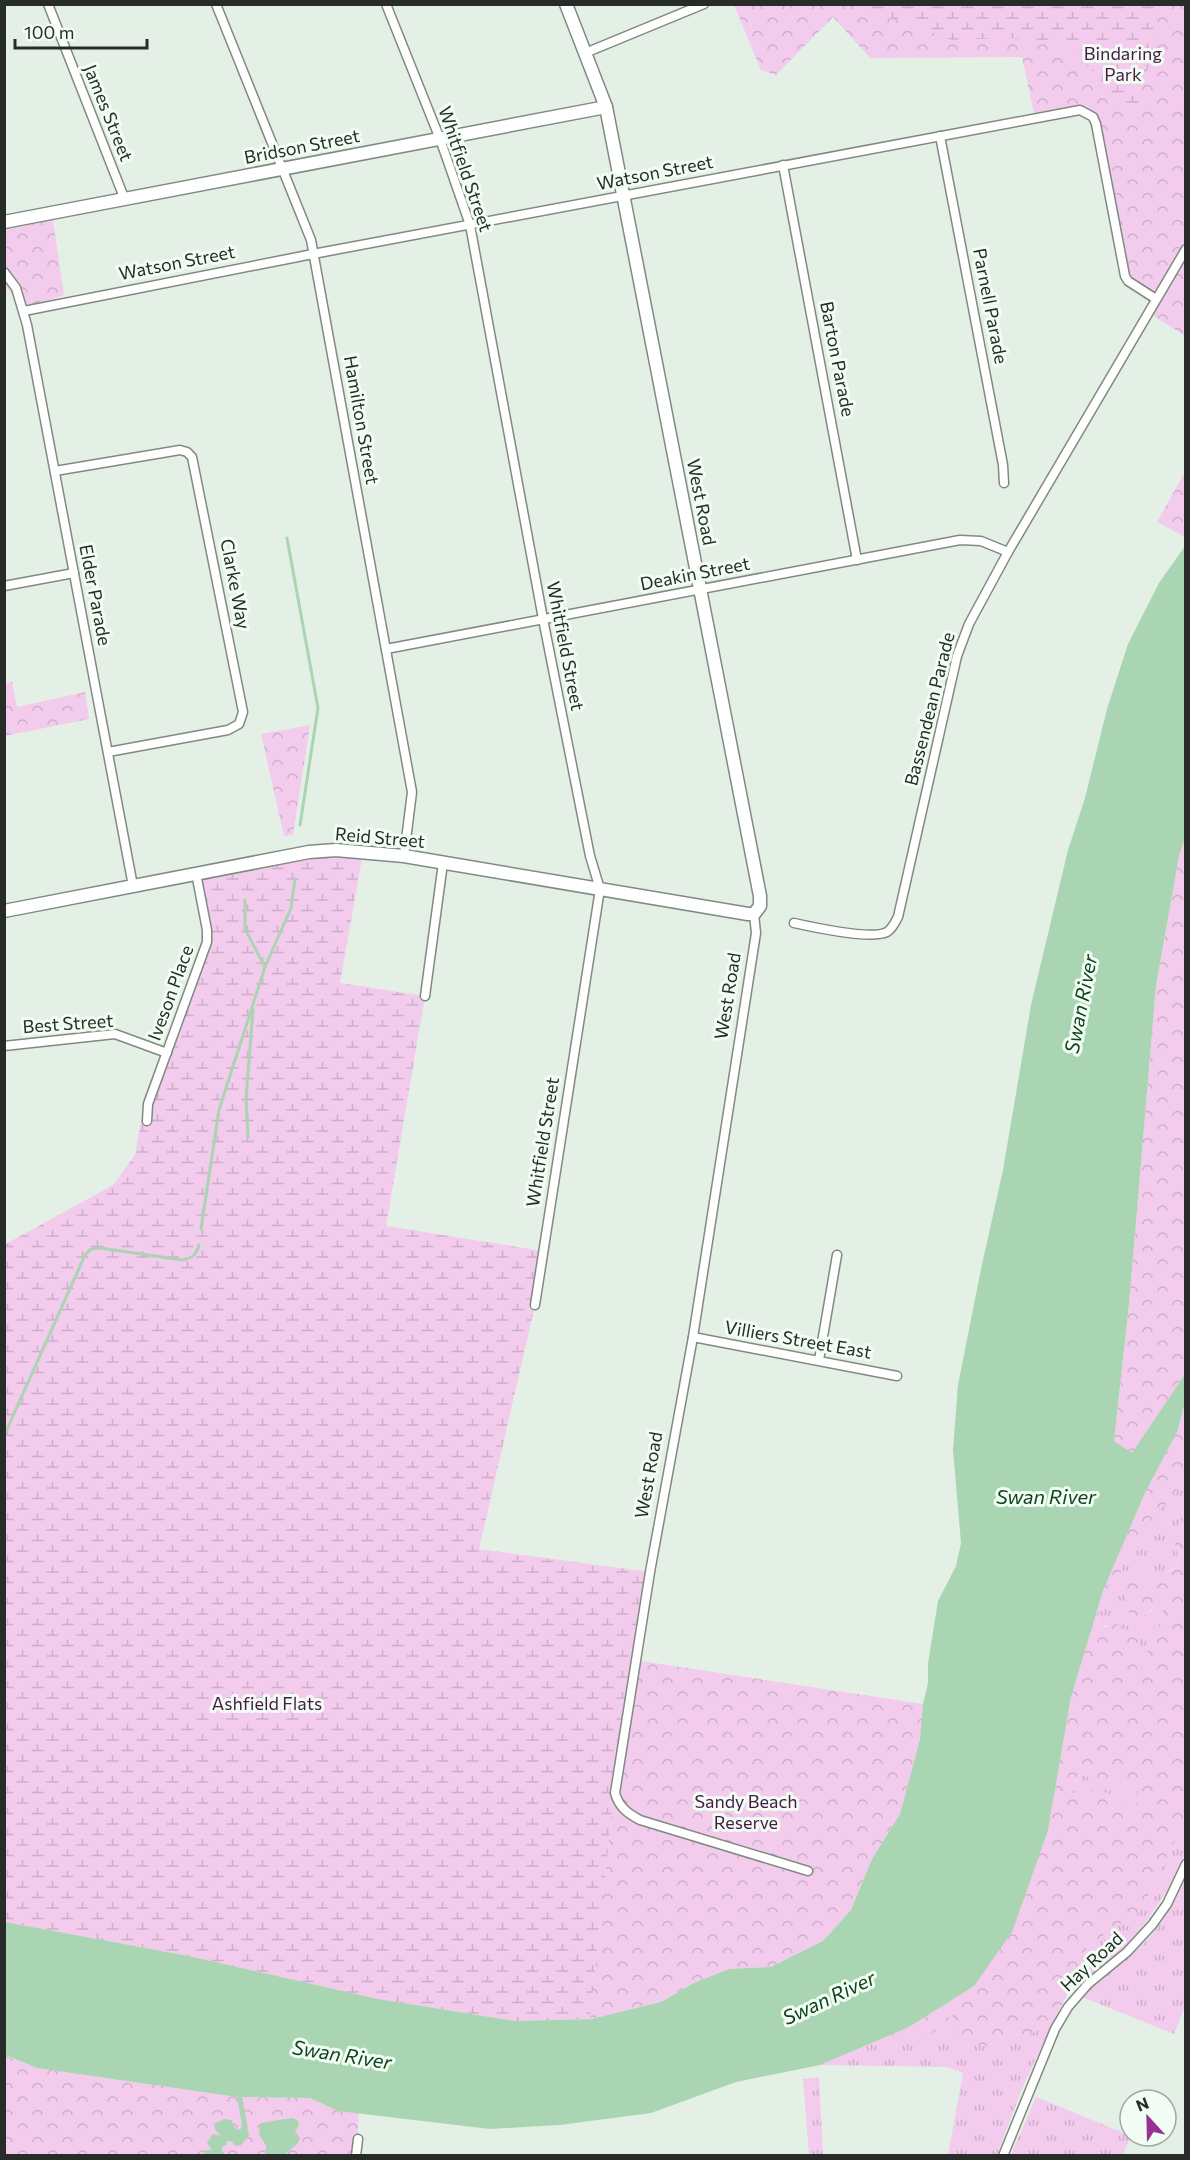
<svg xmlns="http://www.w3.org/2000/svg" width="1190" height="2160" viewBox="0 0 1190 2160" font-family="Commissioner,sans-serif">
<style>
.grass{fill:url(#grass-tufts)}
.forest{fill:url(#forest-crowns);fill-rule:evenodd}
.wetland{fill:url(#wetland-marsh)}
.water{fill:#aad5b2}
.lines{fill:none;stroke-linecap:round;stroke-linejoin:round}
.stream{stroke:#aad5b2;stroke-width:3}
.street-casing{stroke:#7f8a81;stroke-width:11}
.secondary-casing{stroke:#7f8a81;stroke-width:15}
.street{stroke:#fff;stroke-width:8}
.secondary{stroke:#fff;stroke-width:12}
.labels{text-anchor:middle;stroke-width:6;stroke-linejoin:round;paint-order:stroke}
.park-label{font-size:18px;fill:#491946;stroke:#f1fdf3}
.street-label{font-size:18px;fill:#272c28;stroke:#f1fdf3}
.water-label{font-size:20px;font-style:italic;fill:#124221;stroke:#f1fdf3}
</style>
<defs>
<pattern id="grass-tufts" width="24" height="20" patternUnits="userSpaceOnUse" patternTransform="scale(1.5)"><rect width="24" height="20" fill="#f2cbed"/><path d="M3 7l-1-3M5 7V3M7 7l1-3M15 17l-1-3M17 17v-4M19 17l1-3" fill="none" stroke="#d0aecb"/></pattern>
<pattern id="forest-crowns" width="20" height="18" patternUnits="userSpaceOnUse" patternTransform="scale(1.5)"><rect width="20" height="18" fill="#f2cbed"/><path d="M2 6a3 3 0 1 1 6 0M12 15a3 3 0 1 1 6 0" fill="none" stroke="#d0aecb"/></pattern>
<pattern id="wetland-marsh" width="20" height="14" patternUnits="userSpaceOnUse" patternTransform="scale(1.5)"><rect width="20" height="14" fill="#f2cbed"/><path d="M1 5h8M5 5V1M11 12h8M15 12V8" fill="none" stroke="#d0aecb"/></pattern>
</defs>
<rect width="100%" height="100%" fill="#e4f0e6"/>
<g class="grass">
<polygon points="1185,1477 1185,1508 1174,1536 1179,1558 1176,1566 1162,1575 1144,1577 1133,1575 1123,1586 1131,1618 1151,1612 1155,1602 1163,1600 1162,1626 1146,1648 1150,1659 1148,1667 1141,1671 1137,1670 1141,1648 1107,1625 1100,1628 1096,1624 1108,1585 1121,1572 1125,1557 1141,1539 1159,1509 1171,1500 1180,1482"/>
<polygon points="1086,1774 1114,1787 1130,1782 1136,1782 1139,1801 1129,1809 1125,1796 1113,1796 1099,1791 1077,1798 1070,1789 1080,1775"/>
<polygon points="1185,1820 1185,1855 1172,1883 1136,1937 1082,1984 1074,1981 1080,1957 1089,1945 1141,1910"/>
<path d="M1185 1880V2006L1174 2034 1082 1997C1100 1976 1125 1962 1145 1942 1163 1925 1174 1901 1185 1880Z"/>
<path d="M951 2015 987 2046 1005 2037 1032 2034 1043 2023 1053 2022 1021 2091 997 2155H948L963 2073 947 2067 820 2065 909 2027 928 2038C938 2030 940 2021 951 2015Z"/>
<polygon points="819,2077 823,2155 809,2155 803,2079"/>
<polygon points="1036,2097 1131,2136 1123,2155 1011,2155"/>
</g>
<g class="forest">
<polygon points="734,5 1185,5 1185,336 1148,312 1155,299 1128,281 1096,124 1086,112 1035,118 1022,57 870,58 833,17 776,75 761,70"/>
<polygon points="52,214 64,295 22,310 5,284 4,223"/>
<polygon points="1185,472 1185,537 1157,522"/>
<polygon points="12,682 17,707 85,692 89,719 5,736 5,684"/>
<polygon points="310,725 293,835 284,836 261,734"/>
<polygon points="1185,838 1185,1374 1132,1454 1114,1441 1129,1304 1156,986 1179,856"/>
<path d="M1185 1403V1477L1180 1482 1171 1500 1159 1510 1141 1539 1125 1557 1121 1572 1108 1586 1096 1623 1101 1628 1116 1624 1137 1635 1141 1648 1137 1670 1141 1671 1148 1667 1150 1659C1144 1645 1146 1639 1153 1627L1162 1626 1163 1601 1155 1602C1150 1615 1144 1618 1130 1618L1123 1586 1133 1575C1146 1577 1177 1577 1179 1559 1180 1551 1173 1543 1174 1535 1176 1527 1182 1516 1185 1508V1820L1141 1910 1089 1945 1080 1957 1074 1981 1053 2022 1043 2023 1032 2034 1005 2037 987 2046 971 2043 956 2036 959 2023 951 2015C940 2021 938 2030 928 2038L909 2027 974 1986 1048 1830 1071 1697 1103 1591 1144 1495 1177 1432ZM1086 1774 1091 1784C1099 1785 1108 1788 1116 1786 1123 1784 1129 1782 1136 1782L1139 1801 1129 1808 1125 1796C1114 1796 1097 1789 1090 1790 1086 1792 1080 1796 1077 1798L1070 1789 1079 1775Z"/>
<polygon points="635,1660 923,1704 920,1739 900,1814 872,1859 851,1910 823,1941 771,1967 729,1969 694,1983 661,2002 590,2019 615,1783"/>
<polygon points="4,2055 37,2068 237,2097 310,2098 338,2111 359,2113 356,2155 5,2155"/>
</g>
<g class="wetland">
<polygon points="850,5 1157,5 1157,49 1141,84 1142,97 1134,111 1125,108 1087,65 1056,41 1006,38 952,40 900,19 857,10"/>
<polygon points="309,852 363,852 340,983 425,996 386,1226 542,1251 535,1305 479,1549 650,1572 615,1783 590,2019 515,2021 378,1999 189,1956 5,1922 4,1245 113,1185 135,1155 144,1102 204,949 205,930 193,875"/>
</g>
<g class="water">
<polygon points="1185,546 1185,838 1179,856 1156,986 1129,1304 1114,1441 1132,1453 1185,1374 1185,1403 1177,1432 1144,1495 1103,1591 1071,1697 1048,1830 1012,1932 974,1986 909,2027 820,2065 736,2082 651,2113 560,2125 490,2129 338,2111 310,2098 242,2097 249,2135 241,2145 236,2146 231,2141 227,2141 226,2145 222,2147 222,2151 225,2155 231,2155 204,2154 206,2150 212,2150 207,2143 213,2134 221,2136 215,2129 214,2124 224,2119 231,2120 236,2130 241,2129 242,2125 237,2097 37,2068 5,2055 5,1922 189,1956 378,1999 515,2021 591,2019 661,2002 694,1983 729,1969 771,1967 823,1941 851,1910 872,1859 900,1814 920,1739 923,1704 928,1683 928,1663 938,1601 956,1566 961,1543 953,1450 958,1385 981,1269 1003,1170 1031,1005 1068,850 1085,798 1107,709 1128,644 1159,583"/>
<path d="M293 2118 298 2121 299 2126 295 2130 300 2139C298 2145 289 2150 285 2155H266V2146L259 2134 260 2125 266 2122Z"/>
</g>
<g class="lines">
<g class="stream">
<polyline points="287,538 318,708 300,825"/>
<polyline points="245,900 245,929 265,967"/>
<polyline points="248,1137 246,1098 253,1010"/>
<polyline points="201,1229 219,1110 265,967 291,908 295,879"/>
<path d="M4 1436 85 1255 91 1249 100 1248 182 1260C193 1258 196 1255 199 1245"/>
</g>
<g class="street-casing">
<g id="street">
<polyline points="48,4 125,200"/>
<polyline points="216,4 311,240 412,792 404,856"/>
<polyline points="386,4 440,139 470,225 543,619 590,856 600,889 535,1305"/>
<polyline points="585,53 704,4"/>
<polyline points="940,136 1003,465 1004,483"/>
<polyline points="783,165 857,560"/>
<polyline points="4,272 16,288 27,325 133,886"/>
<polyline points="24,311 313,254 1080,110 1093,117 1096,124 1125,276 1128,281 1156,299"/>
<polyline points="55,471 180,450 187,452 192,457 243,712 239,724 228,730 108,752"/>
<polyline points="4,586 74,573"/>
<polyline points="386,649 960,540 981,541 1008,552"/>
<path d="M754 914 756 933 693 1337 650 1572 615 1793C619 1807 627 1813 640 1820L808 1871"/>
<path d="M794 923C812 927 872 940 887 932 893 928 895 922 898 917L957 656 969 624 1008 552 1186 249"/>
<polyline points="425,996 443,863"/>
<polyline points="4,1046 115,1034 167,1053"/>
<polyline points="147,1121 148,1104 207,942 207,930 196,873"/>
<polyline points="693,1337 897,1376"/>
<polyline points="819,1360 837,1255"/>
<polyline points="356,2156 358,2139"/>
<polyline points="1003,2156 1055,2029 1068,2007 1088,1984 1127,1952 1152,1925 1167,1904 1186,1864"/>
</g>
</g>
<g class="secondary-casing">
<g id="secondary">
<polyline points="4,222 606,107"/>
<polyline points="4,911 309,852 336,850 404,856 748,914 754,914 760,906 760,896 606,107 566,4"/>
</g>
</g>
<use href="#street" class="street"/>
<use href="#secondary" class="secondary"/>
</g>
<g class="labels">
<g class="park-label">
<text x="1123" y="60">Bindaring<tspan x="1123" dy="21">Park</tspan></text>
<text x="267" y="1710">Ashfield Flats</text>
<text x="746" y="1808">Sandy Beach<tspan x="746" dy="21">Reserve</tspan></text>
</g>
<g class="street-label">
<text transform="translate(108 113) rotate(68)" y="6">James Street</text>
<text transform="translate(302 147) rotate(-11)" y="6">Bridson Street</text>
<text transform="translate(465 169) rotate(71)" y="6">Whitfield Street</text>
<text transform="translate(655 173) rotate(-11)" y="6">Watson Street</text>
<text transform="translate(177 263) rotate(-11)" y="6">Watson Street</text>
<text transform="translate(990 306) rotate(79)" y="6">Parnell Parade</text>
<text transform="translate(837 359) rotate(79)" y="6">Barton Parade</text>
<text transform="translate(361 420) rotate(80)" y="6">Hamilton Street</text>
<text transform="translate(701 502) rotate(79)" y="6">West Road</text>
<text transform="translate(695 574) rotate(-11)" y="6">Deakin Street</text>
<text transform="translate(235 584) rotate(79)" y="6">Clarke Way</text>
<text transform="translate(95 595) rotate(79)" y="6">Elder Parade</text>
<text transform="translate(565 646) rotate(79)" y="6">Whitfield Street</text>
<text transform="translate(930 709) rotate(-76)" y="6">Bassendean Parade</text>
<text transform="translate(380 838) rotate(5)" y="6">Reid Street</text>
<text transform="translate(171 993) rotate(-70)" y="6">Iveson Place</text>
<text transform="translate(728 996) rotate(-81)" y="6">West Road</text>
<text transform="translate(68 1024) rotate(-4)" y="6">Best Street</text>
<text transform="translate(543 1142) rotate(-81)" y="6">Whitfield Street</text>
<text transform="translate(798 1340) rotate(10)" y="6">Villiers Street East</text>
<text transform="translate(649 1475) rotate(-80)" y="6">West Road</text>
<text transform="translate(1092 1962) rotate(-43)" y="6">Hay Road</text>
</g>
<g class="water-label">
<text transform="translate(1081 1004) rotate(-79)" y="7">Swan River</text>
<text x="1046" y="1504">Swan River</text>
<text transform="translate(829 1998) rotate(-25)" y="7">Swan River</text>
<text transform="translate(342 2055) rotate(9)" y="7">Swan River</text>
</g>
</g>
<rect width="1190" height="2160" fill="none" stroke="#272c28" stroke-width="12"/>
<g transform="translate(1148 2118) rotate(338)"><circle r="28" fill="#f1fdf3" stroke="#a0a9a2" stroke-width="1.5"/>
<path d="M0-4.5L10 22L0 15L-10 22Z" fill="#993195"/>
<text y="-9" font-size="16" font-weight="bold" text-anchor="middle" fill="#272c28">N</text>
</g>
<path d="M15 39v9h132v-9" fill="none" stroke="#272c28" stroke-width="3"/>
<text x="24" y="39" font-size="18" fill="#272c28" stroke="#f1fdf3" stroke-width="4.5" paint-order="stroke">100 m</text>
</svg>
